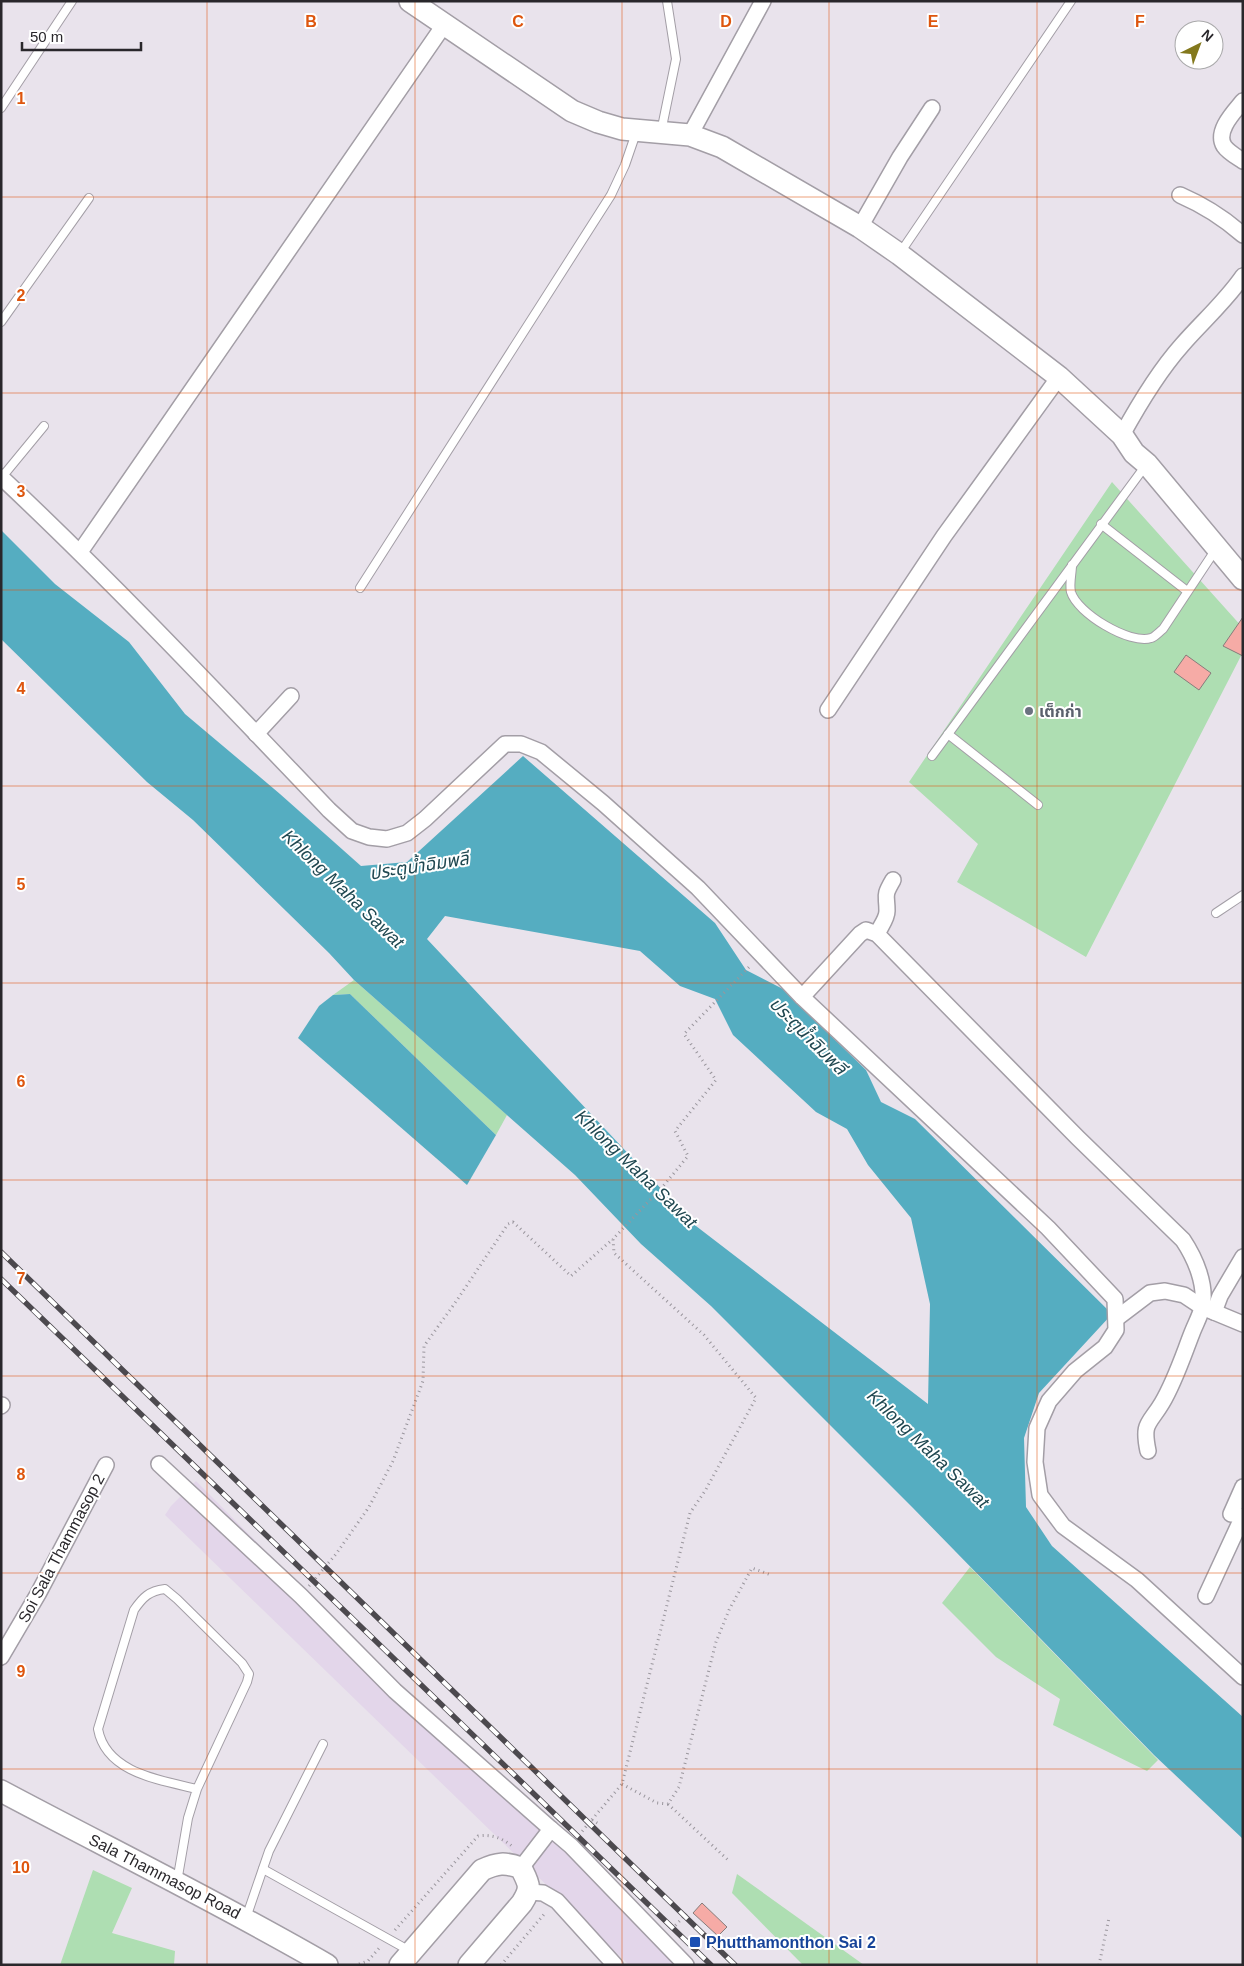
<svg xmlns="http://www.w3.org/2000/svg" width="1244" height="1966" viewBox="0 0 1244 1966" font-family="Helvetica,'Noto Sans Thai',sans-serif">
<style>
.industrial{fill:#e3d6ea}
.green{fill:#aedeb2}
.water{fill:#55adc1;fill-rule:evenodd}
.building{fill:#f6aba6;stroke:#867c7b}
.lines{fill:none;stroke-linecap:round;stroke-linejoin:round}
.lane-casing{stroke:#a39ea6;stroke-width:10}
.street-casing{stroke:#a39ea6;stroke-width:18}
.secondary-casing{stroke:#a39ea6;stroke-width:24}
.path{stroke:#9a969d;stroke-width:3;stroke-dasharray:1 4;stroke-linecap:butt}
.lane{stroke:#fff;stroke-width:8}
.street{stroke:#fff;stroke-width:15}
.secondary{stroke:#fff;stroke-width:21}
.rail-casing{stroke:#4c494e;stroke-width:5.5}
.rail{stroke:#fff;stroke-width:4;stroke-dasharray:11;stroke-linecap:butt}
.grid{fill:none;stroke:#de560e;stroke-width:1;stroke-opacity:0.55}
.worship-dot{fill:#6b7280;stroke:#fff;stroke-width:2}
.transit-dot{fill:#1a4fb4;stroke:#fff;stroke-width:2}
.labels{text-anchor:middle;stroke-width:4;stroke-linejoin:round;paint-order:stroke}
.worship-label{font-size:16px;font-weight:bold;fill:#5b616d;stroke:#fff;text-anchor:start}
.street-label{font-size:16px;fill:#29272b;stroke:#fff}
.transit-label{font-size:16px;font-weight:bold;fill:#164399;stroke:#fff;text-anchor:start}
.water-label{font-size:18px;font-style:italic;fill:#204851;stroke:#fff}
.grid-label{font-size:16px;text-anchor:middle;font-weight:bold;fill:#de560e;stroke:#fff;stroke-width:4;stroke-linejoin:round;paint-order:stroke}
</style>
<rect width="100%" height="100%" fill="#e9e3ec"/>
<polygon class="industrial" points="196,1481 389,1675 507,1779 646,1913 695,1965 629,1965 165,1515 171,1506"/>
<g class="green">
<polygon points="1112,482 1243,628 1243,652 1086,957 957,882 978,844 909,782"/>
<polygon points="354,980 507,1115 496,1135 350,994 333,995"/>
<polygon points="970,1567 1158,1760 1147,1771 1053,1725 1060,1699 996,1657 942,1603"/>
<polygon points="93,1870 132,1888 112,1933 175,1951 174,1965 60,1965"/>
<polygon points="737,1874 864,1965 803,1965 732,1893"/>
</g>
<g class="water">
<path d="M1 530 55 584 129 642 185 714 280 794 361 866 407 862 523 756 715 923 746 970 783 989 866 1070 881 1102 915 1119 1112 1314 1039 1393 1024 1438 1026 1507 1052 1546 1243 1717V1839L1154 1755 913 1508 711 1306 641 1244 575 1175 354 980 329 953 193 820 147 782 1 639ZM445 916 640 951 680 986 715 999 733 1035 816 1112 847 1129 868 1165 911 1218 930 1304 928 1404 696 1226 427 939Z"/>
<polygon points="350,994 496,1135 467,1185 298,1038 319,1006 333,995"/>
</g>
<g class="building">
<polygon points="1243,617 1243,656 1223,646"/>
<polygon points="1186,655 1211,673 1199,690 1174,672"/>
<polygon points="702,1903 727,1927 718,1936 693,1913"/>
</g>
<g class="lines">
<g class="lane-casing">
<g id="lane">
<polyline points="1,108 72,1"/>
<polyline points="661,132 676,59 667,1"/>
<polyline points="900,253 1071,1"/>
<polyline points="1,322 89,198"/>
<polyline points="2,477 44,426"/>
<polyline points="1101,524 1187,591"/>
<path d="M1072 565C1072 573 1069 584 1071 592 1077 613 1130 645 1151 638 1155 637 1159 632 1163 629L1216 549"/>
<polyline points="360,588 611,195 625,165 636,133"/>
<polyline points="948,734 1038,805"/>
<polyline points="932,756 1146,465"/>
<polyline points="1216,913 1243,895"/>
<polyline points="263,1869 410,1951"/>
<path d="M177 1882 188 1818 197 1789 247 1682 249 1674 242 1663 177 1599 165 1589C149 1591 143 1597 134 1610L98 1729C106 1773 160 1780 197 1789"/>
<polyline points="246,1918 269,1851 323,1744"/>
</g>
</g>
<g class="street-casing">
<g id="street">
<path d="M1243 101C1234 112 1215 131 1224 146 1228 152 1237 157 1243 161"/>
<polyline points="690,135 763,1"/>
<path d="M1180 195C1203 205 1225 219 1243 235"/>
<polyline points="860,227 900,157 932,108"/>
<path d="M1122 435C1139 404 1158 372 1182 345 1202 322 1225 302 1243 276"/>
<path d="M1 477C115 584 221 697 329 810L352 831 369 837 387 839 407 833 425 819 505 744H521L541 752 603 803 698 888 802 997 1048 1228 1115 1299 1116 1330 1105 1347 1075 1371 1049 1401 1037 1428 1035 1462 1040 1495 1063 1526 1137 1580 1243 1677"/>
<polyline points="80,552 444,25"/>
<polyline points="828,710 944,536 1059,377"/>
<polyline points="256,734 291,696"/>
<path d="M877 934C880 927 887 919 887 911 887 894 883 897 893 880"/>
<path d="M802 997 860 934 866 930 877 934 1078 1138 1183 1240C1195 1258 1207 1285 1202 1308 1200 1316 1195 1325 1192 1333 1183 1356 1175 1381 1162 1403 1149 1425 1142 1422 1148 1451"/>
<polyline points="1214,1312 1220,1296 1243,1257"/>
<polyline points="1117,1318 1150,1293 1165,1291 1184,1295 1202,1307 1243,1324"/>
<polyline points="1,1406 2,1405"/>
<polyline points="159,1464 301,1596 395,1691 551,1829"/>
<polyline points="1231,1514 1243,1487"/>
<polyline points="1206,1596 1243,1516"/>
<polyline points="1,1657 38,1594 106,1465"/>
<polyline points="521,1868 551,1829 571,1846 686,1965"/>
<polyline points="529,1892 543,1893 557,1901 615,1965"/>
</g>
</g>
<g class="secondary-casing">
<g id="secondary">
<polyline points="410,1 572,111 598,122 622,129 690,135 722,147 860,227 899,254 1059,377 1122,435 1134,453 1147,464 1243,579"/>
<path d="M1 1791C110 1849 220 1903 327 1965"/>
<path d="M400 1965 482 1870C497 1863 505 1862 521 1868 529 1884 532 1887 522 1903L469 1965"/>
</g>
</g>
<g class="path">
<polyline points="309,1586 336,1554 369,1507 393,1461 423,1381 424,1346 455,1303 508,1224 513,1222 571,1276 613,1239"/>
<polyline points="622,1784 657,1803 668,1804 679,1787 716,1642 729,1610 752,1568 771,1575"/>
<polyline points="668,1804 728,1860"/>
<polyline points="592,1820 599,1824"/>
<polyline points="579,1835 622,1784 690,1513 705,1491 756,1398 704,1335 614,1253 613,1239 665,1184 688,1156 675,1131 716,1080 684,1034 751,965"/>
<polyline points="672,1929 689,1911"/>
<path d="M395 1930 478 1836C491 1834 503 1838 513 1847"/>
<polyline points="359,1964 368,1961 381,1946"/>
<polyline points="501,1965 546,1912"/>
<polyline points="1099,1965 1109,1918"/>
</g>
<use href="#lane" class="lane"/>
<use href="#street" class="street"/>
<use href="#secondary" class="secondary"/>
<g class="rail-casing">
<g id="rail">
<polyline points="1,1252 735,1965"/>
<polyline points="1,1279 711,1965"/>
</g>
</g>
<use href="#rail" class="rail"/>
</g>
<path class="grid" d="M207 1V1965M415 1V1965M622 1V1965M829 1V1965M1037 1V1965M1 197H1243M1 393H1243M1 590H1243M1 786H1243M1 983H1243M1 1180H1243M1 1376H1243M1 1573H1243M1 1769H1243"/>
<circle class="worship-dot" cx="1029" cy="711" r="5"/>
<rect class="transit-dot" x="689" y="1936" width="12" height="12" rx="2.5"/>
<g class="labels">
<g class="worship-label">
<text x="1039" y="717">เต็กก่า</text>
</g>
<g class="street-label">
<text transform="translate(61 1548) rotate(-62)" y="6">Soi Sala Thammasop 2</text>
<text transform="translate(165 1876) rotate(27)" y="6">Sala Thammasop Road</text>
</g>
<g class="transit-label">
<text x="706" y="1948">Phutthamonthon Sai 2</text>
</g>
<g class="water-label">
<text transform="translate(419 866) rotate(-9)" y="6">ประตูน้ำฉิมพลี</text>
<text transform="translate(343 889) rotate(44)" y="6">Khlong Maha Sawat</text>
<text transform="translate(808 1036) rotate(45)" y="6">ประตูน้ำฉิมพลี</text>
<text transform="translate(636 1169) rotate(44)" y="6">Khlong Maha Sawat</text>
<text transform="translate(928 1449) rotate(44)" y="6">Khlong Maha Sawat</text>
</g>
</g>
<g class="grid-label">
<text x="311" y="27">B</text>
<text x="518" y="27">C</text>
<text x="726" y="27">D</text>
<text x="933" y="27">E</text>
<text x="1140" y="27">F</text>
<text x="21" y="104">1</text>
<text x="21" y="301">2</text>
<text x="21" y="497">3</text>
<text x="21" y="694">4</text>
<text x="21" y="890">5</text>
<text x="21" y="1087">6</text>
<text x="21" y="1284">7</text>
<text x="21" y="1480">8</text>
<text x="21" y="1677">9</text>
<text x="21" y="1873">10</text>
</g>
<rect width="1244" height="1966" fill="none" stroke="#29272b" stroke-width="5"/>
<g transform="translate(1199 45) rotate(42)"><circle r="24" fill="#ffffff" stroke="#a9a9aa"/>
<path d="M0-4L9 19L0 12L-9 19Z" fill="#83781c"/>
<text y="-8" font-size="14" font-weight="bold" text-anchor="middle" fill="#29272b">N</text>
</g>
<path d="M22 42v8h119v-8" fill="none" stroke="#29272b" stroke-width="2.5"/>
<text x="30" y="42" font-size="15" fill="#29272b" stroke="#ffffff" stroke-width="4" paint-order="stroke">50 m</text>
</svg>
